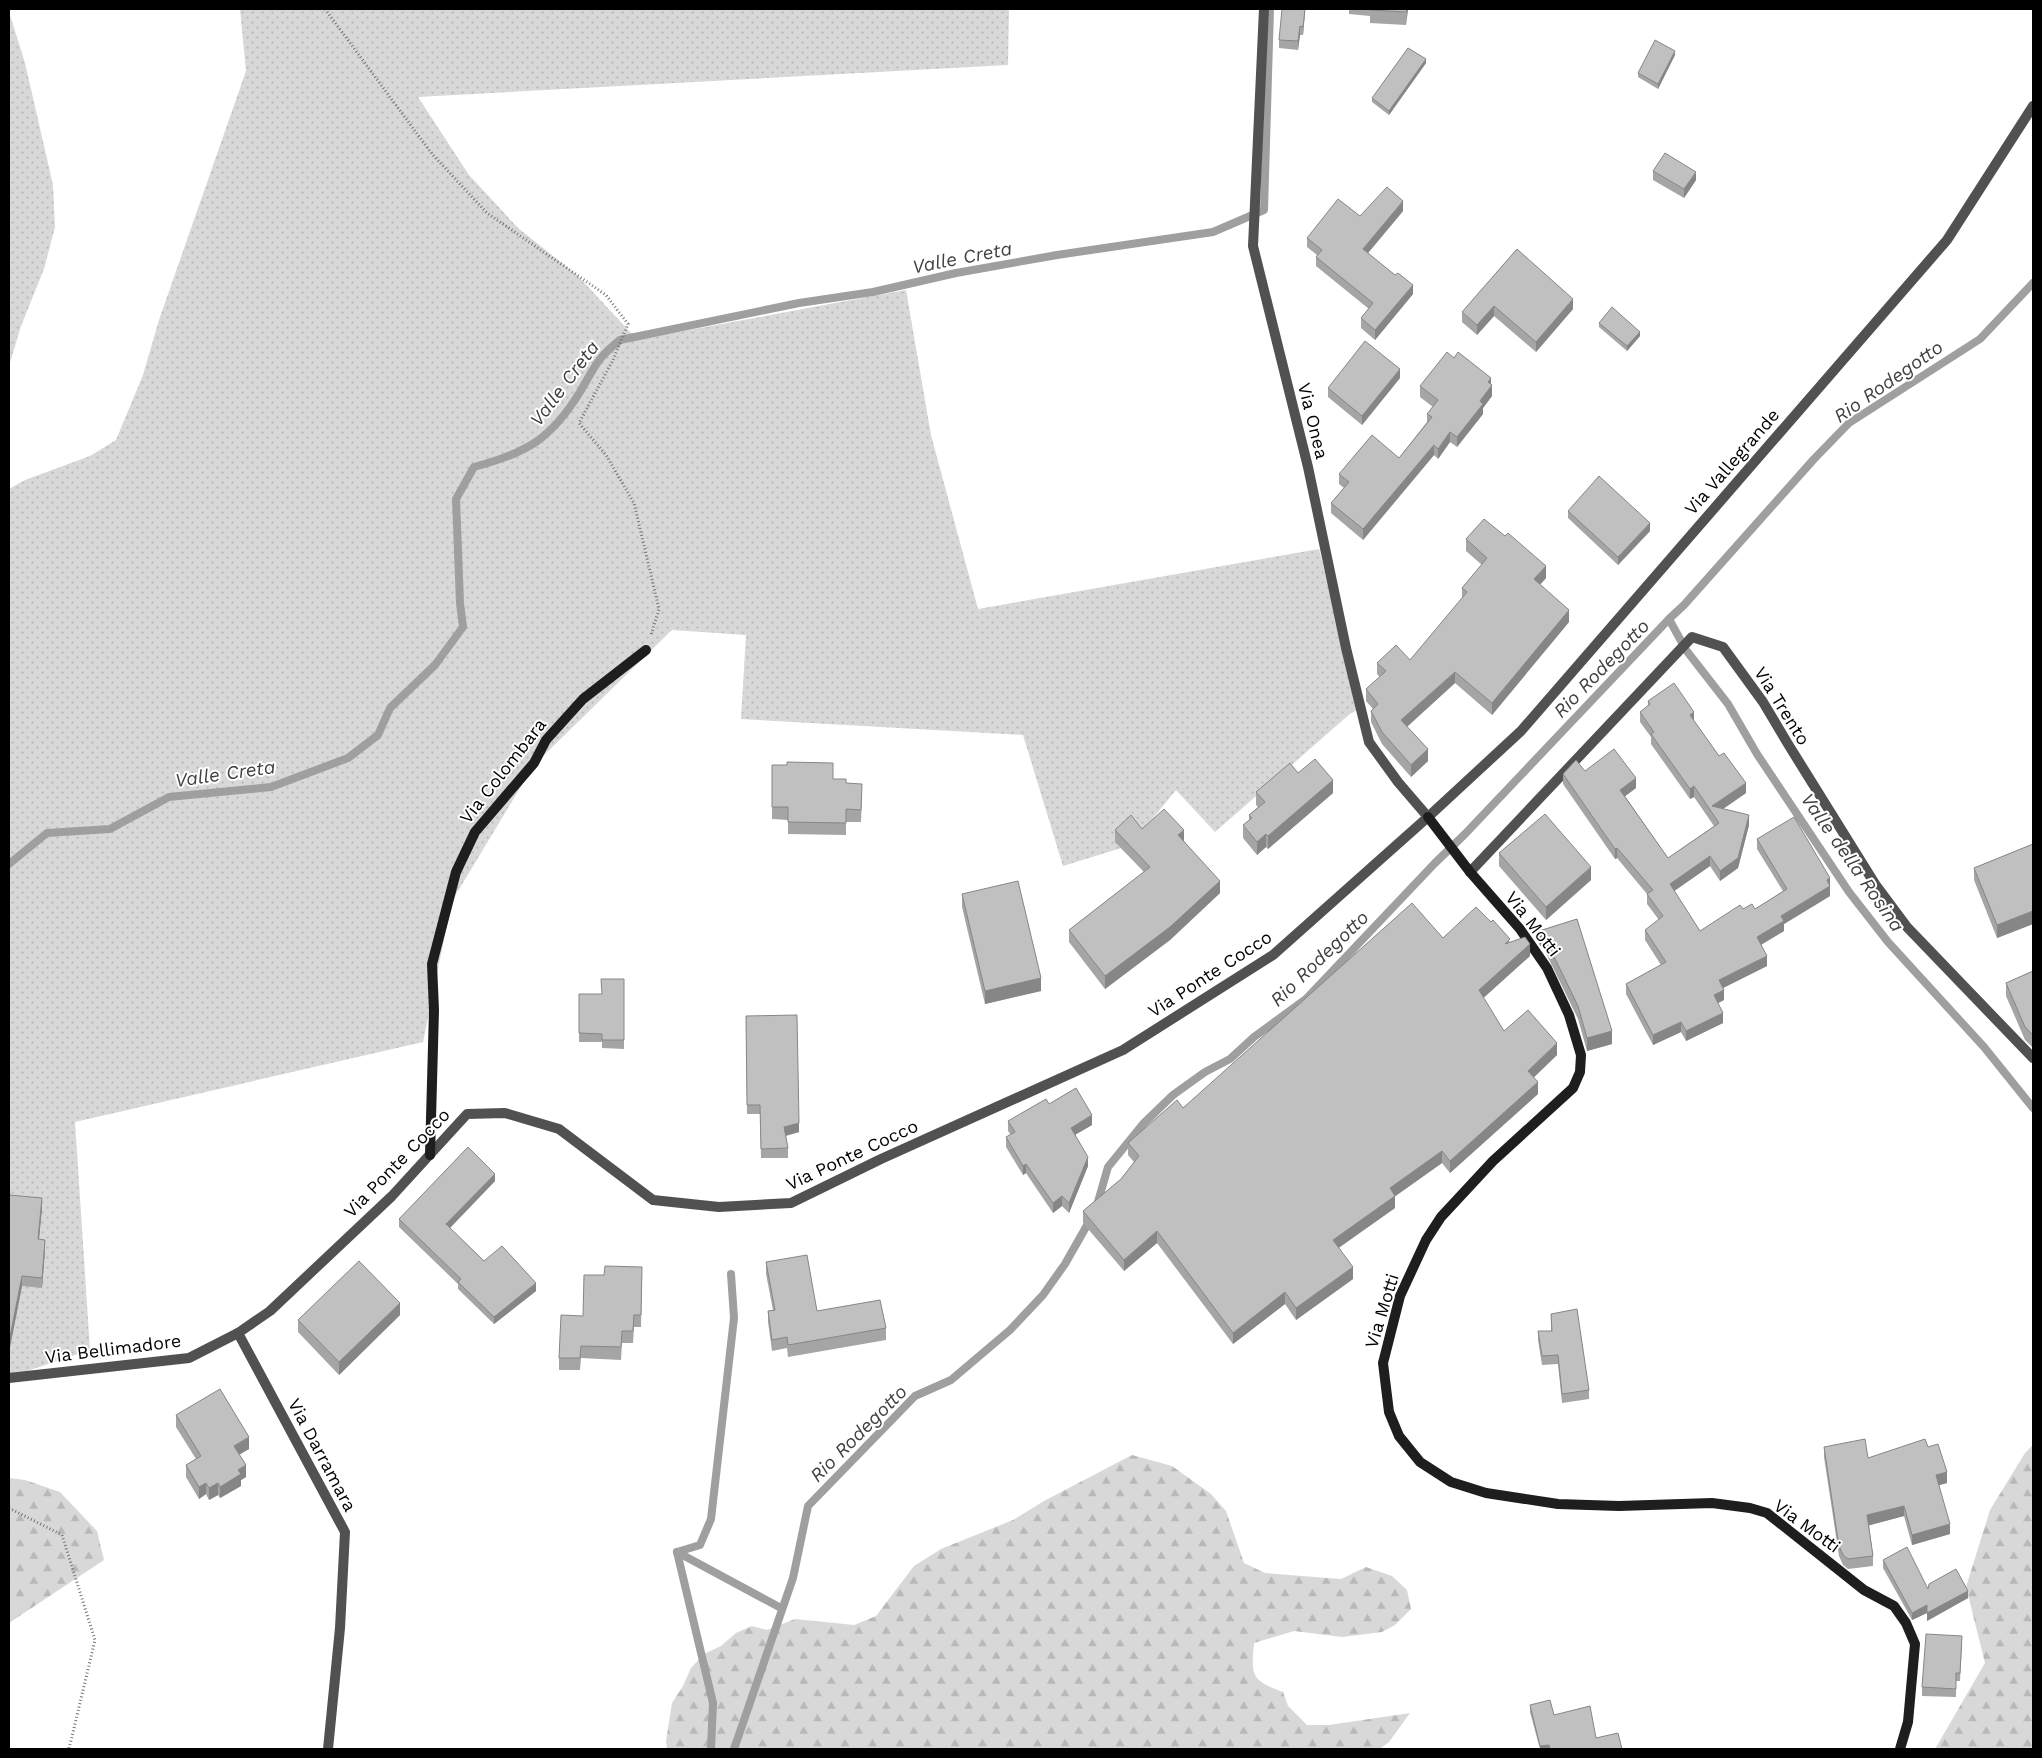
<svg xmlns="http://www.w3.org/2000/svg" width="2042" height="1758" viewBox="0 0 2042 1758" font-family="'Work Sans',sans-serif">
<style>
.green{fill:url(#green-dots)}
.forest{fill:url(#forest-firs)}
.lines{fill:none;stroke-linecap:round;stroke-linejoin:round}
.stream{stroke:#9f9f9f;stroke-width:8}
.path{stroke:#737373;stroke-width:3;stroke-dasharray:1 2.5;stroke-linecap:butt}
.street{stroke:#515151;stroke-width:10}
.secondary{stroke:#1e1e1e;stroke-width:10}
.wall{fill:#a5a5a5}
.shaded-wall{fill:#868686}
.building{fill:#c0c0c0;stroke:#868686}
.labels{text-anchor:middle;stroke-width:4;stroke-linejoin:round;paint-order:stroke}
.street-label{font-size:18px;fill:#000;stroke:#fff}
.water-label{font-size:19px;font-style:italic;fill:#404040;stroke:#fff}
</style>
<defs>
<pattern id="green-dots" width="8" height="8" patternUnits="userSpaceOnUse" patternTransform="scale(1.25)"><rect width="8" height="8" fill="#d8d8d8"/><path d="M2 2h.1M6 6h.1" fill="none" stroke="#b8b8b8" stroke-width="1.8" stroke-linecap="round"/></pattern>
<pattern id="forest-firs" width="22" height="20" patternUnits="userSpaceOnUse" patternTransform="scale(1.25)"><rect width="22" height="20" fill="#d8d8d8"/><path d="M5 1l3.5 6h-7zM16 11l3.5 6h-7z" fill="#b8b8b8"/></pattern>
</defs>
<rect width="100%" height="100%" fill="#fff"/>
<g class="green">
<polygon points="240,9 1009,9 1008,65 418,97 469,175 518,228 578,276 631,333 657,336 906,290 931,435 978,609 1319,549 1360,709 1351,713 1215,832 1176,790 1131,845 1063,866 1023,735 741,719 746,635 672,630 534,765 452,901 423,1042 75,1122 90,1350 9,1377 9,489 25,480 90,456 116,440 143,375 159,320 246,71"/>
<polygon points="9,12 25,63 53,185 55,227 44,269 21,326 9,366"/>
</g>
<g class="forest">
<polygon points="2033,1445 2033,1749 1935,1749 1985,1663 1966,1587 1990,1510 2025,1453"/>
<path d="M1132 1455 1172 1466 1211 1494 1226 1511 1244 1563 1265 1573 1341 1579 1366 1567 1392 1576 1407 1590 1411 1609 1395 1625 1382 1632 1342 1637 1294 1631 1254 1643C1251 1676 1251 1680 1283 1692L1288 1706 1307 1725H1329L1410 1713 1389 1742 1380 1749H667L666 1741 672 1703 683 1686 691 1668 704 1654 721 1646 736 1633 752 1626 767 1630 795 1619 854 1625 876 1616 914 1566 941 1549 1013 1520 1044 1501Z"/>
<polygon points="9,1478 25,1480 60,1492 97,1531 104,1560 9,1623"/>
</g>
<g class="lines">
<g class="stream">
<polyline points="1669,619 1686,650 1728,704 1757,754 1849,892 1888,942 1984,1047 2033,1108"/>
<path d="M9 864 47 833 110 829 169 797 271 787 348 758 378 735 390 708 435 665 463 627 460 603 456 499 474 467C527 453 551 439 580 392 595 367 596 359 620 340L799 303 873 292 956 273 1057 255 1213 232 1264 210 1270 9"/>
<polyline points="1097,1205 1108,1167 1143,1124 1173,1095 1205,1072 1230,1059 1254,1037 1306,999 1435,863 1465,834 1669,619 1684,605 1814,459 1849,423 1980,339 2033,283"/>
<polyline points="677,1552 700,1545 711,1519 734,1318 731,1274"/>
<polyline points="677,1552 713,1703 711,1749"/>
<polyline points="677,1552 781,1608"/>
<polyline points="734,1749 793,1578 808,1506 915,1396 951,1380 1010,1330 1043,1295 1065,1264 1090,1220"/>
</g>
<g class="path">
<polyline points="325,9 432,154 487,213 606,295 628,324 613,360 579,423 606,455 634,503 659,609 651,635"/>
<polyline points="9,1508 62,1535 95,1640 69,1749"/>
</g>
<g class="street">
<polyline points="1264,9 1253,246 1308,467 1346,648 1369,742 1398,782 1428,817"/>
<polyline points="1470,872 1692,637 1723,647 1763,702 1788,744 1875,884 1907,927 2033,1058"/>
<polyline points="238,1333 345,1532 340,1628 328,1749"/>
<polyline points="9,1378 189,1358 238,1333 270,1311 392,1196 467,1114 505,1113 559,1129 653,1200 719,1207 791,1203 881,1159 1123,1050 1273,955 1428,817 1521,731 1947,240 2033,106"/>
</g>
<g class="secondary">
<polyline points="1428,817 1470,872 1520,929 1547,968 1569,1015 1581,1055 1580,1072 1573,1088 1493,1161 1441,1217 1426,1240 1400,1296 1383,1363 1389,1412 1399,1436 1420,1462 1451,1482 1486,1493 1558,1504 1619,1506 1712,1503 1750,1508 1767,1513 1864,1590 1894,1606 1906,1623 1915,1644 1908,1722 1900,1749"/>
<polyline points="430,1155 434,1010 432,964 456,872 475,832 534,763 546,740 583,699 646,650"/>
</g>
</g>
<g class="wall">
<polygon points="1305,9 1303,35 1300,35 1298,50 1279,48 1279,40"/>
<polygon points="1349,9 1408,9 1406,25 1370,23 1370,16 1349,14"/>
<polygon points="1675,55 1658,89 1638,77 1638,73"/>
<polygon points="1426,63 1389,115 1372,102 1372,98"/>
<polygon points="1653,171 1696,180 1684,198 1653,180"/>
<polygon points="1403,211 1368,253 1413,294 1375,340 1361,328 1361,318 1369,309 1316,266 1316,257 1317,255 1307,247 1307,238 1360,216"/>
<polygon points="1517,249 1573,309 1536,352 1494,316 1477,335 1462,322 1462,312"/>
<polygon points="1599,323 1640,336 1627,351 1599,327"/>
<polygon points="1400,378 1362,425 1328,397 1328,388"/>
<polygon points="1491,384 1492,396 1483,408 1483,414 1457,447 1450,442 1438,459 1434,455 1363,540 1331,513 1331,503 1344,488 1339,484 1339,474 1399,458 1427,422 1427,414 1433,407 1420,397 1420,386"/>
<polygon points="1568,511 1650,531 1618,565 1568,518"/>
<polygon points="1466,539 1546,578 1540,585 1569,622 1492,715 1455,683 1407,727 1428,761 1411,777 1382,744 1371,722 1371,711 1373,709 1366,701 1366,689 1380,677 1377,674 1377,663 1410,660 1462,599 1462,588 1482,565 1466,551"/>
<polygon points="1648,701 1694,721 1746,793 1723,809 1749,825 1738,868 1720,881 1710,866 1674,891 1700,931 1743,909 1755,909 1783,891 1757,849 1757,839 1830,878 1830,896 1784,924 1784,931 1761,945 1767,966 1723,988 1724,1000 1718,1003 1723,1023 1686,1041 1681,1032 1653,1045 1626,994 1626,984 1661,965 1645,940 1645,930 1659,920 1647,904 1647,894 1617,858 1615,859 1563,784 1563,774 1585,771 1636,788 1625,796 1668,858 1714,826 1694,797 1690,799 1651,744 1651,737 1640,722 1640,712 1648,706"/>
<polygon points="772,765 846,783 862,796 861,822 846,822 846,835 788,834 788,820 772,819"/>
<polygon points="1298,773 1333,793 1268,849 1266,847 1257,855 1243,838 1243,825 1249,820 1249,815 1258,807 1256,805 1256,792"/>
<polygon points="1142,829 1184,841 1220,893 1170,940 1105,989 1069,942 1069,930 1144,872 1115,842 1115,830"/>
<polygon points="2033,844 2033,924 1997,938 1974,880 1974,868"/>
<polygon points="1499,853 1591,880 1546,920 1499,866"/>
<polygon points="962,894 1041,991 985,1004 962,907"/>
<polygon points="1577,919 1612,1044 1587,1051 1578,1019 1542,945 1540,946 1539,944 1539,931"/>
<polygon points="1491,922 1510,942 1530,956 1483,998 1504,1031 1557,1055 1534,1077 1538,1094 1450,1173 1442,1163 1395,1196 1395,1208 1339,1247 1353,1279 1296,1320 1285,1304 1233,1344 1157,1243 1124,1271 1083,1223 1083,1211 1121,1179 1134,1162 1128,1155 1128,1143 1443,938"/>
<polygon points="2033,971 2033,1048 2025,1040 2006,996 2006,983"/>
<polygon points="624,979 624,1049 602,1048 602,1042 579,1042 579,994 602,994"/>
<polygon points="746,1016 799,1132 786,1136 788,1148 788,1158 761,1158 760,1114 747,1114"/>
<polygon points="1049,1104 1092,1125 1075,1135 1088,1166 1069,1213 1062,1206 1053,1213 1026,1173 1023,1175 1006,1147 1006,1137 1011,1135 1008,1131 1008,1121"/>
<polygon points="495,1181 450,1228 484,1261 536,1291 494,1324 458,1289 458,1284 399,1227 399,1219"/>
<polygon points="9,1195 42,1208 39,1239 45,1250 42,1288 22,1286 9,1352"/>
<polygon points="766,1262 817,1311 886,1328 886,1340 788,1357 787,1348 772,1351 768,1322 768,1311 773,1310 766,1274"/>
<polygon points="642,1279 641,1327 634,1327 633,1343 622,1343 621,1360 581,1358 580,1370 559,1370 559,1358"/>
<polygon points="1551,1314 1589,1390 1589,1399 1562,1403 1558,1364 1542,1365 1538,1340 1538,1331 1551,1331"/>
<polygon points="400,1315 339,1375 298,1332 298,1320"/>
<polygon points="176,1415 249,1449 239,1454 246,1477 241,1480 241,1486 220,1498 218,1495 209,1500 206,1494 199,1499 186,1477 186,1465 196,1459 176,1427"/>
<polygon points="1824,1447 1868,1458 1928,1447 1947,1483 1939,1485 1950,1534 1912,1545 1904,1516 1869,1525 1873,1556 1873,1566 1848,1569 1843,1565 1839,1556 1824,1457"/>
<polygon points="1883,1560 1928,1589 1968,1598 1927,1621 1927,1613 1912,1620 1883,1568"/>
<polygon points="1962,1644 1960,1681 1956,1681 1956,1697 1922,1696 1922,1687"/>
<polygon points="1530,1705 1554,1715 1596,1738 1622,1749 1540,1749 1530,1712"/>
</g>
<g class="shaded-wall">
<polygon points="1305,9 1305,13 1303,35 1303,27"/>
<polygon points="1407,9 1408,9 1406,25"/>
<polygon points="1300,26 1300,35 1298,50 1298,41"/>
<polygon points="1675,51 1675,55 1658,89 1658,84"/>
<polygon points="1426,59 1426,63 1389,115 1389,111"/>
<polygon points="1696,172 1696,180 1684,198 1684,189"/>
<polygon points="1403,201 1403,211 1363,259 1363,249"/>
<polygon points="1413,285 1413,294 1375,340 1375,330"/>
<polygon points="1573,299 1573,309 1536,352 1536,342"/>
<polygon points="1494,306 1494,316 1477,335 1477,325"/>
<polygon points="1640,332 1640,336 1627,351 1627,346"/>
<polygon points="1400,369 1400,378 1362,425 1362,416"/>
<polygon points="1491,378 1491,387 1492,385 1492,396 1483,408 1483,414 1457,447 1457,437 1480,401 1488,382"/>
<polygon points="1450,432 1450,442 1438,459 1438,449"/>
<polygon points="1434,445 1434,455 1363,540 1363,529"/>
<polygon points="1650,523 1650,531 1618,565 1618,557"/>
<polygon points="1546,566 1546,578 1534,591 1534,579"/>
<polygon points="1569,610 1569,622 1492,715 1492,703"/>
<polygon points="1455,672 1455,683 1401,732 1401,720"/>
<polygon points="1694,712 1694,722 1690,715"/>
<polygon points="1428,749 1428,761 1411,777 1411,765"/>
<polygon points="1636,778 1636,788 1620,800 1620,790"/>
<polygon points="1333,780 1333,793 1268,849 1268,836"/>
<polygon points="1746,783 1746,793 1714,815 1712,806"/>
<polygon points="1694,786 1694,797 1690,799 1690,789"/>
<polygon points="1749,815 1749,825 1738,868 1720,881 1720,871"/>
<polygon points="1184,830 1184,843 1178,835"/>
<polygon points="1266,834 1266,847 1257,855 1257,842"/>
<polygon points="1617,848 1617,858 1615,859 1615,849"/>
<polygon points="1710,856 1710,866 1670,894 1670,884"/>
<polygon points="1591,867 1591,880 1546,920 1546,907"/>
<polygon points="1830,878 1830,896 1784,924 1784,931 1757,947 1757,937 1781,916"/>
<polygon points="1220,881 1220,893 1170,940 1105,989 1105,976"/>
<polygon points="2033,911 2033,924 1997,938 1997,925"/>
<polygon points="1542,932 1542,945 1540,946 1540,933"/>
<polygon points="1530,944 1530,956 1479,1002 1479,990"/>
<polygon points="1767,956 1767,966 1719,990 1719,980"/>
<polygon points="1041,978 1041,991 985,1004 985,991"/>
<polygon points="1724,990 1724,1000 1714,1005 1714,995"/>
<polygon points="1723,1013 1723,1023 1686,1041 1686,1031"/>
<polygon points="1681,1022 1681,1032 1653,1045 1653,1035"/>
<polygon points="1612,1031 1612,1044 1587,1051 1587,1038"/>
<polygon points="1557,1043 1557,1055 1528,1083 1528,1071"/>
<polygon points="1538,1082 1538,1094 1450,1173 1450,1161"/>
<polygon points="1092,1115 1092,1125 1071,1137 1071,1128"/>
<polygon points="799,1123 799,1132 784,1136 784,1127"/>
<polygon points="1442,1151 1442,1163 1390,1200 1390,1188"/>
<polygon points="1088,1157 1088,1166 1069,1213 1069,1203"/>
<polygon points="1026,1164 1026,1173 1023,1175 1023,1166"/>
<polygon points="495,1174 495,1181 446,1232 446,1224"/>
<polygon points="1062,1196 1062,1206 1053,1213 1053,1203"/>
<polygon points="1395,1196 1395,1208 1333,1252 1333,1240"/>
<polygon points="42,1198 42,1208 38,1249 38,1239"/>
<polygon points="1157,1231 1157,1243 1124,1271 1124,1260"/>
<polygon points="45,1240 45,1250 42,1288 42,1278"/>
<polygon points="1353,1267 1353,1279 1296,1320 1296,1308"/>
<polygon points="22,1276 22,1286 9,1352 9,1342"/>
<polygon points="536,1283 536,1291 494,1324 494,1317"/>
<polygon points="1285,1292 1285,1304 1233,1344 1233,1333"/>
<polygon points="400,1303 400,1315 339,1375 339,1362"/>
<polygon points="249,1437 249,1449 234,1458 234,1446"/>
<polygon points="246,1465 246,1477 241,1480 241,1486 220,1498 220,1487 238,1470"/>
<polygon points="1947,1472 1947,1483 1936,1486 1936,1475"/>
<polygon points="206,1483 206,1494 199,1499 199,1487"/>
<polygon points="218,1483 218,1495 209,1500 209,1488"/>
<polygon points="1904,1506 1904,1516 1867,1526 1867,1515"/>
<polygon points="1950,1524 1950,1534 1912,1545 1912,1535"/>
<polygon points="1968,1591 1968,1598 1927,1621 1927,1613 1912,1620 1912,1613 1927,1605"/>
<polygon points="1549,1745 1549,1749 1540,1749 1540,1746"/>
</g>
<g class="building">
<polygon points="1282,9 1305,9 1303,27 1300,26 1298,41 1279,40"/>
<polygon points="1370,9 1407,9 1406,12 1370,10"/>
<polygon points="1655,40 1675,51 1658,84 1638,73"/>
<polygon points="1408,48 1426,59 1389,111 1372,98"/>
<polygon points="1665,153 1696,172 1684,189 1653,171"/>
<polygon points="1387,187 1403,201 1363,249 1395,275 1398,273 1413,285 1375,330 1361,318 1373,303 1316,257 1322,250 1307,238 1338,199 1360,216"/>
<polygon points="1517,249 1573,299 1536,342 1494,306 1477,325 1462,312"/>
<polygon points="1612,307 1640,332 1627,346 1599,323"/>
<polygon points="1365,341 1400,369 1362,416 1328,388"/>
<polygon points="1447,352 1454,358 1458,352 1491,378 1488,382 1492,385 1480,401 1483,404 1457,437 1450,432 1438,449 1434,445 1363,529 1331,503 1349,482 1339,474 1372,435 1399,458 1432,417 1427,414 1438,400 1420,386"/>
<polygon points="1599,476 1650,523 1618,557 1568,511"/>
<polygon points="1484,519 1505,536 1508,533 1546,566 1534,579 1569,610 1492,703 1455,672 1401,720 1428,749 1411,765 1382,732 1371,711 1378,704 1366,689 1386,671 1377,663 1396,645 1410,660 1467,592 1462,588 1487,558 1466,539"/>
<polygon points="1674,683 1694,712 1690,715 1719,756 1724,753 1746,783 1712,806 1749,815 1738,858 1720,871 1710,856 1670,884 1700,931 1740,905 1743,909 1752,904 1755,909 1787,889 1757,839 1794,817 1830,878 1827,880 1830,886 1781,916 1784,921 1757,937 1767,956 1719,980 1724,990 1714,995 1723,1013 1686,1031 1681,1022 1653,1035 1626,984 1666,962 1645,930 1663,916 1647,894 1653,890 1617,848 1615,849 1563,774 1576,760 1585,771 1614,749 1636,778 1620,790 1668,858 1719,823 1694,786 1690,789 1651,734 1654,732 1640,712 1650,704 1648,701"/>
<polygon points="1315,759 1333,780 1268,836 1266,834 1257,842 1243,825 1252,818 1249,815 1265,802 1256,792 1290,763 1298,773"/>
<polygon points="787,762 833,763 833,779 846,779 846,783 862,784 861,810 846,809 846,823 788,822 788,807 772,807 772,765 787,765"/>
<polygon points="1164,809 1184,830 1178,835 1220,881 1170,927 1105,976 1069,930 1150,867 1115,830 1131,815 1142,829"/>
<polygon points="1545,814 1591,867 1546,907 1499,853"/>
<polygon points="2033,844 2033,911 1997,925 1974,868"/>
<polygon points="1018,881 1041,978 985,991 962,894"/>
<polygon points="1412,903 1443,938 1476,907 1491,922 1493,920 1510,939 1505,944 1525,937 1530,944 1479,990 1504,1031 1528,1010 1557,1043 1528,1071 1538,1082 1450,1161 1442,1151 1390,1188 1395,1196 1333,1240 1353,1267 1296,1308 1285,1292 1233,1333 1157,1231 1124,1260 1083,1211 1121,1179 1139,1156 1128,1143 1177,1100 1183,1108"/>
<polygon points="1577,919 1612,1031 1587,1038 1578,1006 1542,932 1540,933 1539,931"/>
<polygon points="2033,971 2033,1035 2025,1027 2006,983"/>
<polygon points="601,979 624,979 624,1040 602,1040 602,1034 579,1033 579,994 602,994"/>
<polygon points="797,1015 799,1123 784,1127 788,1148 761,1149 760,1105 747,1105 746,1016"/>
<polygon points="1076,1088 1092,1115 1071,1128 1088,1157 1069,1203 1062,1196 1053,1203 1026,1164 1023,1166 1006,1137 1015,1132 1008,1121 1046,1099 1049,1104"/>
<polygon points="468,1147 495,1174 446,1224 484,1261 502,1246 536,1283 494,1317 458,1282 461,1279 399,1219"/>
<polygon points="9,1195 42,1198 38,1239 45,1240 42,1278 22,1276 9,1342"/>
<polygon points="807,1255 817,1311 880,1300 886,1328 788,1345 787,1337 772,1340 768,1311 775,1310 766,1262"/>
<polygon points="359,1261 400,1303 339,1362 298,1320"/>
<polygon points="605,1266 642,1267 641,1315 634,1315 633,1331 622,1331 621,1347 581,1346 580,1358 559,1358 561,1315 583,1316 584,1275 604,1275"/>
<polygon points="1577,1309 1589,1390 1562,1394 1558,1355 1542,1356 1538,1331 1552,1331 1551,1314"/>
<polygon points="220,1389 249,1437 234,1446 246,1465 238,1470 241,1474 220,1487 218,1483 209,1488 206,1483 199,1487 186,1465 201,1456 176,1415"/>
<polygon points="1865,1439 1868,1458 1925,1439 1928,1447 1938,1444 1947,1472 1936,1475 1950,1524 1912,1535 1904,1506 1867,1515 1873,1556 1848,1559 1843,1555 1839,1546 1824,1447"/>
<polygon points="1907,1547 1928,1589 1929,1584 1956,1569 1968,1591 1927,1613 1927,1605 1912,1613 1883,1560"/>
<polygon points="1926,1634 1962,1636 1960,1673 1956,1673 1956,1689 1922,1687"/>
<polygon points="1550,1700 1554,1715 1590,1706 1596,1738 1618,1733 1622,1749 1550,1749 1549,1745 1540,1746 1530,1705"/>
</g>
<g class="labels">
<g class="street-label">
<text transform="translate(1313 421) rotate(76)" y="6">Via Onea</text>
<text transform="translate(1732 462) rotate(-49)" y="6">Via Vallegrande</text>
<text transform="translate(1782 706) rotate(58)" y="6">Via Trento</text>
<text transform="translate(503 771) rotate(-52)" y="6">Via Colombara</text>
<text transform="translate(1533 924) rotate(52)" y="6">Via Motti</text>
<text transform="translate(1210 974) rotate(-33)" y="6">Via Ponte Cocco</text>
<text transform="translate(852 1155) rotate(-25)" y="6">Via Ponte Cocco</text>
<text transform="translate(397 1163) rotate(-46)" y="6">Via Ponte Cocco</text>
<text transform="translate(1382 1311) rotate(-73)" y="6">Via Motti</text>
<text transform="translate(113 1349) rotate(-7)" y="6">Via Bellimadore</text>
<text transform="translate(322 1455) rotate(62)" y="6">Via Darramara</text>
<text transform="translate(1807 1526) rotate(36)" y="6">Via Motti</text>
</g>
<g class="water-label">
<text transform="translate(962 257) rotate(-11)" y="7">Valle Creta</text>
<text transform="translate(1888 381) rotate(-35)" y="7">Rio Rodegotto</text>
<text transform="translate(564 383) rotate(-53)" y="7">Valle Creta</text>
<text transform="translate(1601 668) rotate(-46)" y="7">Rio Rodegotto</text>
<text transform="translate(225 773) rotate(-8)" y="7">Valle Creta</text>
<text transform="translate(1853 862) rotate(55)" y="7">Valle della Rosina</text>
<text transform="translate(1319 958) rotate(-44)" y="7">Rio Rodegotto</text>
<text transform="translate(858 1433) rotate(-45)" y="7">Rio Rodegotto</text>
</g>
</g>
<rect width="2042" height="1758" fill="none" stroke="#000000" stroke-width="20"/>
</svg>
